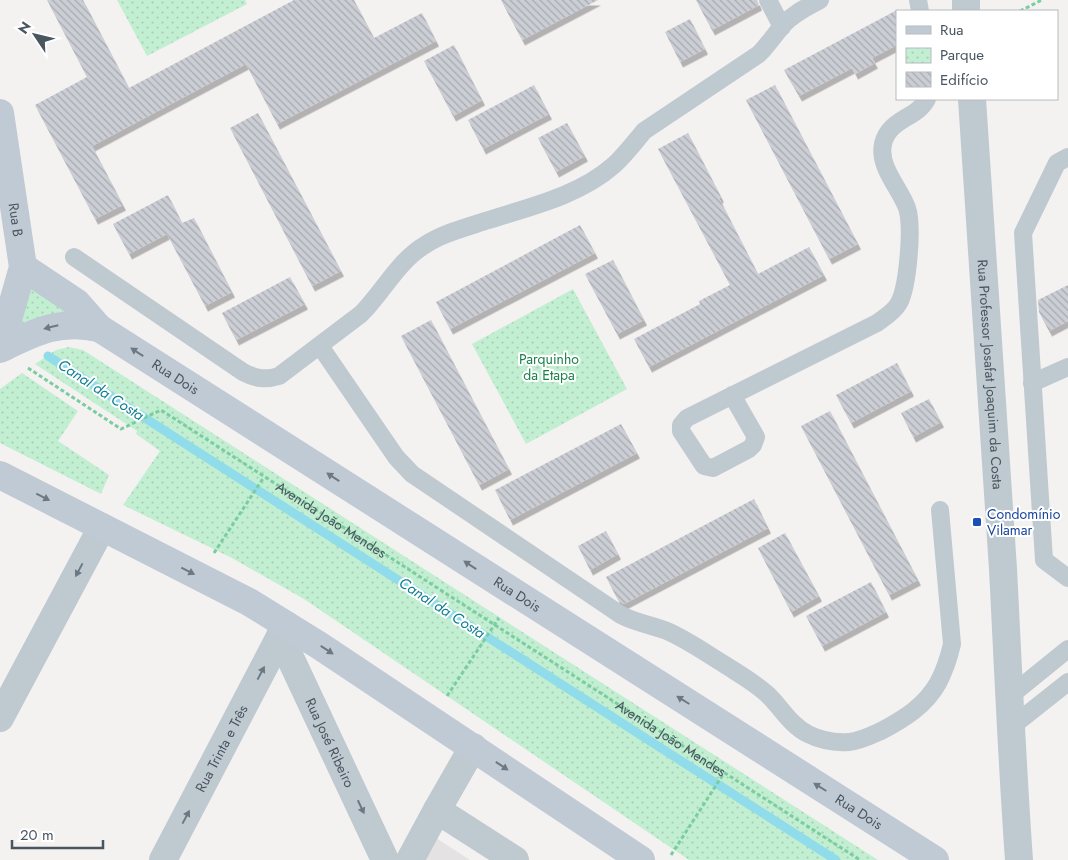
<svg xmlns="http://www.w3.org/2000/svg" width="1068" height="860" viewBox="0 0 1068 860" font-family="Jost,sans-serif">
<style>
.education{fill:#e5e2e4}
.park{fill:url(#park-dots)}
.lines{fill:none;stroke-linecap:round;stroke-linejoin:round}
.stream{stroke:#90dceb;stroke-width:9}
.building{fill:url(#building-back-hatch);filter:url(#shadow)}
.path{stroke:#7acda0;stroke-width:3;stroke-dasharray:4 2.5;stroke-linecap:butt}
.service{stroke:#bfc9d0;stroke-width:18}
.minor{stroke:#bfc9d0;stroke-width:28}
.tertiary{stroke:#bfc9d0;stroke-width:28}
.secondary{stroke:#c0cad4;stroke-width:28}
.oneway{fill:#6d7882}
.oneway2{fill:#6c7881}
.transit-dot{fill:#1a4fb4;stroke:#fff;stroke-width:2}
.labels{text-anchor:middle;stroke-width:4;stroke-linejoin:round;paint-order:stroke}
.street-label{font-size:14px;fill:#49555f;stroke:#fff}
.park-label{font-size:14px;fill:#198148;stroke:#fff}
.transit-label{font-size:14px;fill:#164399;stroke:#fff;text-anchor:start}
.water-label{font-size:15px;font-style:italic;fill:#0f7f95;stroke:#fff}
</style>
<defs>
<pattern id="park-dots" width="8" height="8" patternUnits="userSpaceOnUse" patternTransform="scale(1.25)"><rect width="8" height="8" fill="#c2efd1"/><path d="M2 2h.1M6 6h.1" fill="none" stroke="#a8cfb6" stroke-width="1.8" stroke-linecap="round"/></pattern>
<pattern id="building-back-hatch" width="6" height="6" patternUnits="userSpaceOnUse" patternTransform="scale(1.25)"><rect width="6" height="6" fill="#cbced4"/><path d="M-1 5l2 2M0 0l6 6M5-1l2 2" fill="none" stroke="#a7aaaf"/></pattern>
<filter id="shadow"><feDropShadow dx="3" dy="5.5" stdDeviation="0" flood-color="#0004"/></filter>
</defs>
<rect width="100%" height="100%" fill="#f4f1f1"/>
<polygon class="education" points="436,838 470,860 425,860"/>
<g class="park">
<polygon points="117,0 245,0 247,4 147,56"/>
<polygon points="30,288 73,313 17,327"/>
<polygon points="573,289 627,389 526,444 472,344"/>
<polygon points="69,347 83,350 878,860 689,860 304,599 232,558 123,505 160,451 136,434 137,431 35,364 56,350"/>
<polygon points="22,373 78,411 58,441 109,475 101,494 0,443 0,389"/>
</g>
<g class="lines">
<polyline class="stream" points="48,356 836,860"/>
</g>
<g class="building">
<polygon points="47,0 83,0 129,88 294,0 354,0 374,38 422,13 436,41 277,124 246,64 92,146 123,205 95,219 35,105 87,77"/>
<polygon points="501,0 598,0 522,40"/>
<polygon points="696,0 757,0 759,5 712,30"/>
<polygon points="897,10 897,45 872,58 875,63 855,74 852,68 799,96 784,70"/>
<polygon points="690,19 705,49 680,62 665,32"/>
<polygon points="454,45 482,100 453,116 424,61"/>
<polygon points="534,85 549,114 483,149 468,120"/>
<polygon points="775,85 858,244 829,259 746,100"/>
<polygon points="258,113 341,271 312,286 230,128"/>
<polygon points="567,123 585,156 556,172 538,138"/>
<polygon points="688,133 721,197 719,198 758,274 809,247 824,275 649,367 634,339 700,304 699,301 730,285 658,149"/>
<polygon points="168,195 182,223 194,218 232,292 205,306 167,234 129,254 113,224"/>
<polygon points="580,225 595,253 450,329 436,302"/>
<polygon points="613,260 644,320 617,334 585,274"/>
<polygon points="290,277 305,304 236,340 222,313"/>
<polygon points="1068,285 1068,321 1049,331 1039,312 1038,300"/>
<polygon points="431,320 509,469 479,485 401,336"/>
<polygon points="897,363 911,391 851,423 836,395"/>
<polygon points="929,399 941,422 913,437 901,413"/>
<polygon points="830,411 918,580 889,595 801,426"/>
<polygon points="621,424 637,453 510,520 495,490"/>
<polygon points="754,499 768,528 624,604 618,600 606,577"/>
<polygon points="606,531 618,554 590,570 578,546"/>
<polygon points="785,533 819,596 791,612 758,548"/>
<polygon points="871,582 886,612 822,646 806,616"/>
</g>
<g class="lines">
<g class="path">
<polyline points="1020,11 1042,0"/>
<path id="s1" d="M28 368 121 429 161 410 860 860"/>
<polyline points="214,553 264,477"/>
<polyline points="447,696 499,618"/>
<polyline points="671,855 724,773"/>
</g>
<g class="service">
<polyline points="768,0 782,27"/>
<polyline points="918,0 920,11"/>
<polyline points="1068,157 1057,163 1023,233 1044,560 1068,578"/>
<path d="M74 257 243 372C256 379 266 380 279 376L361 314C383 292 398 261 425 245 443 233 465 228 485 221 529 207 579 196 614 165 625 155 634 143 644 131L759 54C768 45 775 34 784 24 794 13 807 7 820 0"/>
<path d="M320 346 396 457 412 474 621 615C636 623 652 625 667 631 688 640 707 654 727 666 741 675 755 683 767 694 781 707 790 725 808 734 820 740 835 743 849 742 860 741 870 736 881 731 904 719 925 706 938 683 945 670 949 657 952 644L940 510"/>
<polyline points="1032,383 1068,367"/>
<path d="M732 395 756 437 753 445 749 449 713 468 704 466 681 431V425L687 418 877 323C885 317 894 312 899 303 908 286 913 226 907 208 900 188 878 167 883 144 889 118 917 119 927 99"/>
<polyline points="1010,696 1068,649"/>
<polyline points="1010,728 1068,682"/>
</g>
<g class="minor">
<polyline points="966,0 966,11"/>
<path id="s2" d="M972 99C982 256 993 412 1003 569 1008 666 1012 763 1019 860"/>
<polyline points="0,718 102,527"/>
<polyline points="437,810 515,860"/>
<path id="s3" d="M163 860 286 625"/>
<polyline points="410,860 437,810 473,747"/>
</g>
<path class="tertiary" id="s4" d="M280 636 385 860"/>
<g class="secondary">
<path id="s5" d="M0 113 23 267 0 348"/>
<path id="s6" d="M23 267 77 303 99 328 935 860"/>
<path d="M0 349C35 332 59 319 99 328"/>
<polyline points="0,475 249,602 320,646 641,860"/>
</g>
</g>
<defs><path id="oneway-solid" d="M-6-.8H1V-3.2L6.5 0L1 3.2V.8H-6Z" transform="scale(1.25)"/></defs>
<g class="oneway">
<use href="#oneway-solid" transform="translate(51 327) rotate(166)"/>
<use href="#oneway-solid" transform="translate(137 352) rotate(-147)"/>
<use href="#oneway-solid" transform="translate(333 477) rotate(-147)"/>
<use href="#oneway-solid" transform="translate(43 497) rotate(27)"/>
<use href="#oneway-solid" transform="translate(470 565) rotate(-147)"/>
<use href="#oneway-solid" transform="translate(188 571) rotate(27)"/>
<use href="#oneway-solid" transform="translate(327 650) rotate(33)"/>
<use href="#oneway-solid" transform="translate(683 700) rotate(-148)"/>
<use href="#oneway-solid" transform="translate(502 766) rotate(34)"/>
<use href="#oneway-solid" transform="translate(820 787) rotate(-148)"/>
</g>
<g class="oneway2">
<use href="#oneway-solid" transform="translate(79 570) rotate(118)"/>
<use href="#oneway-solid" transform="translate(261 673) rotate(-62)"/>
<use href="#oneway-solid" transform="translate(361 807) rotate(65)"/>
<use href="#oneway-solid" transform="translate(186 817) rotate(-62)"/>
</g>
<rect class="transit-dot" x="972" y="517" width="10" height="10" rx="2.5"/>
<g class="labels">
<g class="street-label">
<text dy="5" stroke="none"><textPath href="#s5" startOffset="108">Rua B</textPath></text>
<text dy="5" stroke="none"><textPath href="#s2" startOffset="276">Rua Professor Josafat Joaquim da Costa</textPath></text>
<text dy="5" stroke="none"><textPath href="#s6" startOffset="189">Rua Dois</textPath></text>
<text dy="5" stroke="none"><textPath href="#s1" startOffset="358">Avenida João Mendes</textPath></text>
<text dy="5" stroke="none"><textPath href="#s6" startOffset="594">Rua Dois</textPath></text>
<text dy="5" stroke="none"><textPath href="#s1" startOffset="762">Avenida João Mendes</textPath></text>
<text dy="5" stroke="none"><textPath href="#s4" startOffset="118">Rua José Ribeiro</textPath></text>
<text dy="5" stroke="none"><textPath href="#s3" startOffset="126">Rua Trinta e Três</textPath></text>
<text dy="5" stroke="none"><textPath href="#s6" startOffset="999">Rua Dois</textPath></text>
</g>
<g class="park-label">
<text x="549" y="364">Parquinho<tspan x="549" dy="16">da Etapa</tspan></text>
</g>
<g class="transit-label">
<text x="987" y="519">Condomínio<tspan x="987" dy="16">Vilamar</tspan></text>
</g>
<g class="water-label">
<text transform="translate(101 390) rotate(33)" y="5">Canal da Costa</text>
<text transform="translate(442 608) rotate(33)" y="5">Canal da Costa</text>
</g>
</g>
<rect x="896" y="10" width="162" height="90" fill="#ffffff" stroke="#b6bbbf"/>
<rect x="906" y="26" width="25" height="8" fill="#c0cad4" stroke="#b6bbbf"/>
<text x="940" y="35" font-size="15" fill="#49555f">Rua</text>
<rect x="906" y="48" width="25" height="15" fill="url(#park-dots)" stroke="#b6bbbf"/>
<text x="940" y="60" font-size="15" fill="#49555f">Parque</text>
<rect x="906" y="72" width="25" height="15" fill="url(#building-back-hatch)" stroke="#b6bbbf"/>
<text x="940" y="85" font-size="15" fill="#49555f">Edifício</text>
<g transform="translate(35 35) rotate(305)" stroke="#ffffff" stroke-width="4" paint-order="stroke">
<path d="M0-4L9 19L0 12L-9 19Z" fill="#49555f"/>
<text y="-8" font-size="14" font-weight="bold" text-anchor="middle" fill="#49555f">N</text>
</g>
<path d="M12 840v8h91v-8" fill="none" stroke="#49555f" stroke-width="2.5"/>
<text x="20" y="840" font-size="15" fill="#49555f" stroke="#ffffff" stroke-width="4" paint-order="stroke">20 m</text>
</svg>
